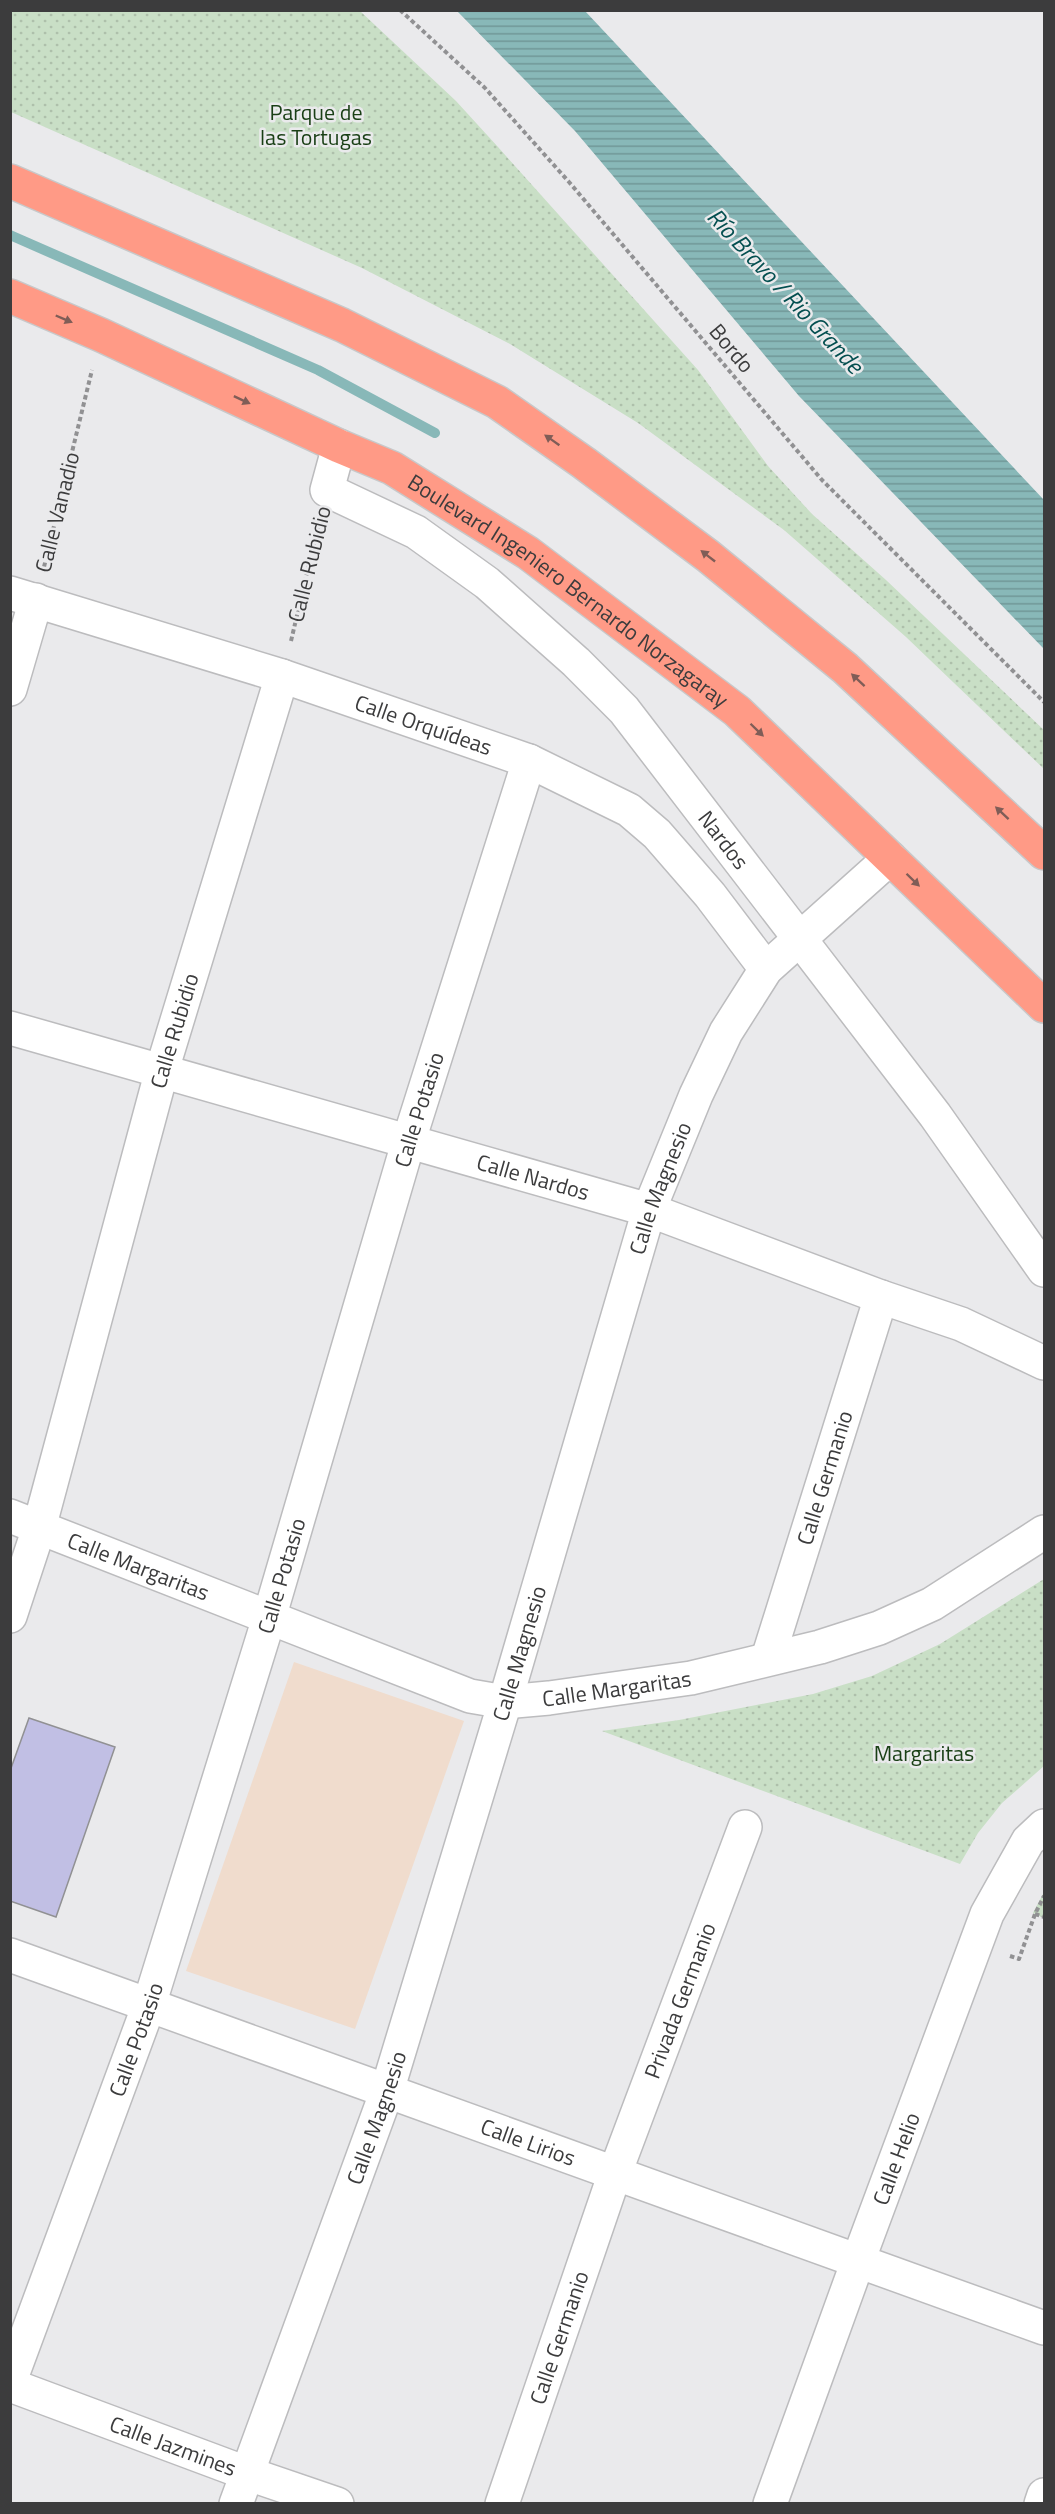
<svg xmlns="http://www.w3.org/2000/svg" width="1055" height="2514" viewBox="0 0 1055 2514" font-family="'Titillium Web',sans-serif">
<style>
.education{fill:#f0dccd}
.park{fill:url(#park-dots)}
.water{fill:url(#water-rules)}
.lines{fill:none;stroke-linecap:round;stroke-linejoin:round}
.stream{stroke:#88b8b8;stroke-width:10}
.building{fill:#c1bfe4;stroke:#919193;stroke-width:1.5}
.minor-casing{stroke:#bcbcbe;stroke-width:36}
.tertiary-casing{stroke:#bcbcbe;stroke-width:36}
.trunk-casing{stroke:#c8c8c9;stroke-width:36}
.path{stroke:#919193;stroke-width:4;stroke-dasharray:4.5 3;stroke-linecap:butt}
.minor{stroke:#fff;stroke-width:33}
.tertiary{stroke:#fff;stroke-width:33}
.trunk{stroke:#ff9a86;stroke-width:33}
.oneway{fill:#805d57}
.labels{text-anchor:middle;stroke-width:5;stroke-linejoin:round;paint-order:stroke}
.park-label{font-size:22px;fill:#193f15;stroke:#eaeaec}
.street-label{font-size:22px;fill:#3c3c3d;stroke:#eaeaec}
.water-label{font-size:24px;font-style:italic;fill:#044f50;stroke:#eaeaec}
</style>
<defs>
<pattern id="park-dots" width="8" height="8" patternUnits="userSpaceOnUse" patternTransform="scale(1.5)"><rect width="8" height="8" fill="#c9dfc6"/><path d="M2 2h.1M6 6h.1" fill="none" stroke="#aec0ab" stroke-width="1.8" stroke-linecap="round"/></pattern>
<pattern id="water-rules" width="6" height="5" patternUnits="userSpaceOnUse" patternTransform="scale(1.5)"><rect width="6" height="5" fill="#88b8b8"/><path d="M0 2.5h6" fill="none" stroke="#709797"/></pattern>
</defs>
<rect width="100%" height="100%" fill="#eaeaec"/>
<polygon class="education" points="294,1662 464,1721 355,2029 186,1971"/>
<g class="park">
<polygon points="11,10 360,11 456,101 498,147 698,370 768,466 812,514 886,580 1044,730 1044,769 906,637 784,530 638,423 510,344 362,268 11,112"/>
<polygon points="1044,1579 1044,1766 1002,1803 978,1833 960,1864 602,1731 679,1720 813,1694 872,1676 940,1644"/>
<polygon points="1044,1892 1044,1918 1033,1913"/>
</g>
<polygon class="water" points="457,11 585,11 1044,500 1044,649 799,396 575,131"/>
<g class="lines">
<polyline class="stream" points="10,235 318,370 435,433"/>
</g>
<polygon class="building" points="29,1718 115,1747 56,1917 10,1901 10,1771"/>
<g class="lines">
<g class="minor-casing">
<g id="minor">
<path id="s1" d="M339 446 327 490 416 532 487 583 576 662 624 710 935 1115 1044 1270"/>
<path id="s2" d="M10 593 282 676 529 761 629 810 657 834 710 895 766 969"/>
<polyline points="10,689 36,600"/>
<path id="s3" d="M10 1028 649 1210 881 1297 961 1324 1044 1363"/>
<path id="s4" d="M10 1516 470 1696 505 1702 549 1698 691 1678 820 1647 879 1628 932 1604 1044 1532"/>
<path id="s5" d="M10 1616 39 1528 162 1070 282 676"/>
<path id="s6" d="M768 1658 881 1297"/>
<polyline points="10,1955 387,2091"/>
<path id="s7" d="M10 2381 149 2005 269 1618 409 1140 529 761"/>
<path id="s8" d="M10 2385 246 2473 337 2504"/>
<path id="s9" d="M502 2504 615 2173 745 1827"/>
<polyline points="770,2504 858,2261 1044,2328"/>
<polyline points="1041,2504 1044,2495"/>
</g>
</g>
<g class="tertiary-casing">
<g id="tertiary">
<path id="s10" d="M387 2091 858 2261 987 1914 1028 1841 1044 1826"/>
<path id="s11" d="M236 2504 387 2091 505 1702 649 1210 696 1095 726 1032 766 969 890 858"/>
</g>
</g>
<g class="trunk-casing">
<g id="trunk">
<polyline points="10,181 342,325 497,402 584,463 708,556 845,668 1044,853"/>
<path id="s12" d="M10 296 101 335 339 446 392 468 528 553 737 711 1044 1006"/>
</g>
</g>
<g class="path">
<polyline points="400,10 485,88 569,182 822,480 1044,702"/>
<polyline points="44,567 92,370"/>
<polyline points="291,641 318,526"/>
<polyline points="1035,1914 1044,1917"/>
<polyline points="1010,1956 1019,1959 1035,1914 1044,1896"/>
</g>
<use href="#minor" class="minor"/>
<use href="#tertiary" class="tertiary"/>
<use href="#trunk" class="trunk"/>
</g>
<defs><path id="oneway-solid" d="M-6-.8H1V-3.2L6.5 0L1 3.2V.8H-6Z" transform="scale(1.5)"/></defs>
<g class="oneway">
<use href="#oneway-solid" transform="translate(64 319) rotate(23)"/>
<use href="#oneway-solid" transform="translate(242 400) rotate(25)"/>
<use href="#oneway-solid" transform="translate(552 440) rotate(-145)"/>
<use href="#oneway-solid" transform="translate(708 556) rotate(-142)"/>
<use href="#oneway-solid" transform="translate(858 680) rotate(-137)"/>
<use href="#oneway-solid" transform="translate(757 730) rotate(44)"/>
<use href="#oneway-solid" transform="translate(1002 813) rotate(-137)"/>
<use href="#oneway-solid" transform="translate(913 880) rotate(44)"/>
</g>
<g class="labels">
<g class="park-label">
<text x="316" y="120">Parque de<tspan x="316" dy="25">las Tortugas</tspan></text>
<text x="924" y="1761">Margaritas</text>
</g>
<g class="street-label">
<text transform="translate(732 348) rotate(50)" y="8">Bordo</text>
<text transform="translate(57 512) rotate(-76)" y="8">Calle Vanadio</text>
<text transform="translate(309 564) rotate(-76)" y="8">Calle Rubidio</text>
<text dy="8" stroke="none"><textPath href="#s12" startOffset="634">Boulevard Ingeniero Bernardo Norzagaray</textPath></text>
<text dy="8" stroke="none"><textPath href="#s2" startOffset="434">Calle Orquídeas</textPath></text>
<text dy="8" stroke="none"><textPath href="#s1" startOffset="582">Nardos</textPath></text>
<text dy="8" stroke="none"><textPath href="#s5" startOffset="608">Calle Rubidio</textPath></text>
<text dy="8" stroke="none"><textPath href="#s7" startOffset="1336">Calle Potasio</textPath></text>
<text dy="8" stroke="none"><textPath href="#s3" startOffset="544">Calle Nardos</textPath></text>
<text dy="8" stroke="none"><textPath href="#s11" startOffset="1383">Calle Magnesio</textPath></text>
<text dy="8" stroke="none"><textPath href="#s6" startOffset="189">Calle Germanio</textPath></text>
<text dy="8" stroke="none"><textPath href="#s4" startOffset="138">Calle Margaritas</textPath></text>
<text dy="8" stroke="none"><textPath href="#s7" startOffset="850">Calle Potasio</textPath></text>
<text dy="8" stroke="none"><textPath href="#s11" startOffset="897">Calle Magnesio</textPath></text>
<text dy="8" stroke="none"><textPath href="#s4" startOffset="642">Calle Margaritas</textPath></text>
<text dy="8" stroke="none"><textPath href="#s9" startOffset="534">Privada Germanio</textPath></text>
<text dy="8" stroke="none"><textPath href="#s7" startOffset="364">Calle Potasio</textPath></text>
<text dy="8" stroke="none"><textPath href="#s11" startOffset="411">Calle Magnesio</textPath></text>
<text dy="8" stroke="none"><textPath href="#s10" startOffset="150">Calle Lirios</textPath></text>
<text dy="8" stroke="none"><textPath href="#s10" startOffset="610">Calle Helio</textPath></text>
<text dy="8" stroke="none"><textPath href="#s9" startOffset="176">Calle Germanio</textPath></text>
<text dy="8" stroke="none"><textPath href="#s8" startOffset="174">Calle Jazmines</textPath></text>
</g>
<g class="water-label">
<text transform="translate(785 291) rotate(47)" y="8">Río Bravo / Rio Grande</text>
</g>
</g>
<rect width="1055" height="2514" fill="none" stroke="#3c3c3d" stroke-width="24"/>
</svg>
